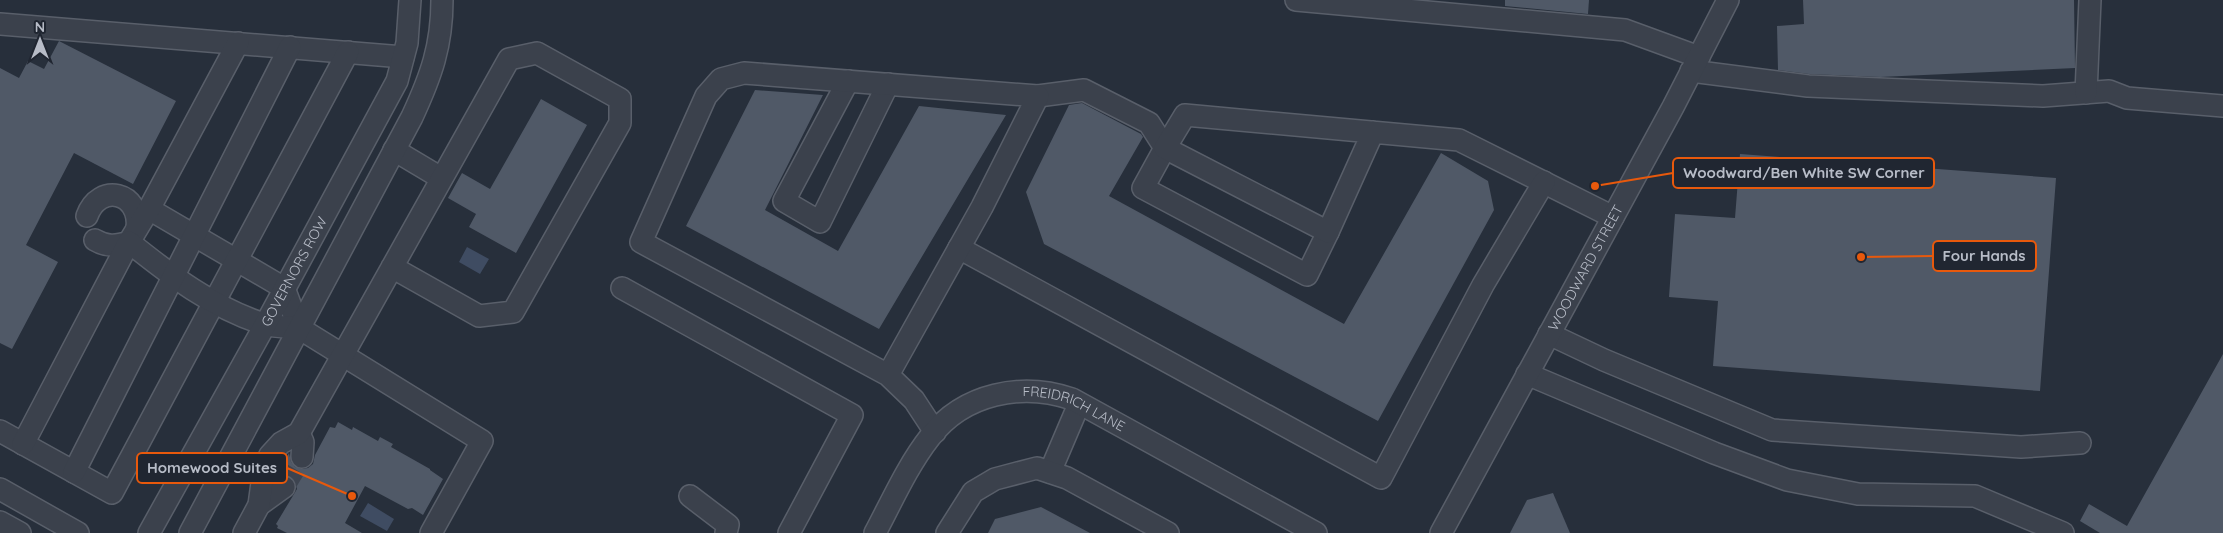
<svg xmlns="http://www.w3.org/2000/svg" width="2223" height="533" viewBox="0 0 2223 533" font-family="Quicksand,sans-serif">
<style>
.water{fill:#3f4c62}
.building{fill:#505967}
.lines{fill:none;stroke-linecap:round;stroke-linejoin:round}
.minor-tunnel{stroke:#3d4450;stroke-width:21;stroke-dasharray:21 11;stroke-linecap:butt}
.minor-casing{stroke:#595f6a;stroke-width:24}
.minor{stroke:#3b414c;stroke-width:21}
.labels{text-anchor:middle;stroke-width:4;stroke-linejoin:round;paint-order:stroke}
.street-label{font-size:14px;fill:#b7bcc7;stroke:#202631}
.leader{fill:none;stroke:#e8590c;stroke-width:2}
.callout-dot{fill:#e8590c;stroke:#202631;stroke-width:2}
.callout{fill:#202631;stroke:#e8590c;stroke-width:2}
.callout-label{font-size:15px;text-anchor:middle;font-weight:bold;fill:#b7bcc7}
</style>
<rect width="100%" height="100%" fill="#272f3b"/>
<g class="water">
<polygon points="467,247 489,259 480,274 459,262"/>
<polygon points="368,503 394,519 387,531 360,516"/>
</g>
<g class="building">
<polygon points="1505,0 1589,0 1588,14 1505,6"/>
<polygon points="1803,0 2074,0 2075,68 1880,77 1809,74 1778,70 1777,26 1804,24"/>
<polygon points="59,41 176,101 133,184 74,153 26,245 58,262 12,349 0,343 0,68 19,78 28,61 44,69"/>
<polygon points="755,90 823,95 765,210 838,251 919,106 1006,115 879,329 686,226"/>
<polygon points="541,99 587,125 516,253 469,227 476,214 448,198 462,173 490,189"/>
<polygon points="1082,103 1141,134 1143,137 1109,196 1344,324 1441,153 1488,181 1494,210 1378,421 1044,244 1026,192 1069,105"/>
<polygon points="1740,154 2056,178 2040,391 1713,366 1718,301 1669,297 1675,214 1735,218"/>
<polygon points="2223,354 2223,533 2100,533 2080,521 2089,504 2127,526"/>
<polygon points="338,422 352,430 353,427 378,441 380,437 393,444 391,447 430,469 430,470 443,479 423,515 412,508 408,509 365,486 345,523 362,533 287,533 277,528 278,526 276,524 297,489 294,480 290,476 282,475 276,477 289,453 291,462 295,467 301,469 308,468 313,464 315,455 330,427 335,428"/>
<polygon points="1553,493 1570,533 1510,533 1527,500"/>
<polygon points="1041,507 1090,533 988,533 995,519"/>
</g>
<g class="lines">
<polyline class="minor-tunnel" points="284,487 302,457"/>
<g class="minor-casing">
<g id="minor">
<polyline points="1296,0 1625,30 1699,57"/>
<polyline points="0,24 403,57"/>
<polyline points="1691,71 1808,86 2043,96 2109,91 2127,98 2223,106"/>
<polyline points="848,81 784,201 820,222 888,84"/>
<polyline points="2086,93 2090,0"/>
<polyline points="1038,96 1084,90 1149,123 1165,148 1143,188 1307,275 1328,232"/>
<polyline points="1373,132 1328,232 1165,148 1185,115 1459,140 1613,217"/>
<polyline points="394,150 441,178"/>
<polyline points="149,209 284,288 299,328"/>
<path d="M87 216C99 182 141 192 137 228"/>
<path d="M95 240C107 247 116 246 129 242L149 209 238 43"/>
<polyline points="959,248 1381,478 1483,285 1544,182"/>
<polyline points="622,288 852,415 789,533"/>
<polyline points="1549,334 1604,360 1772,430 2021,447 2080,443"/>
<polyline points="1527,374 1714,453 1787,480 1858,494 1975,496 2063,533"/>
<polyline points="888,375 982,207 1038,96 744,73 721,79 706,96 641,242 888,375 914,400 935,432"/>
<polyline points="0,431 112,493 348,52"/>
<polyline points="299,433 303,442 302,457"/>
<path d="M23 444 129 242C170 275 213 308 264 324 275 327 288 327 299 328L482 441 431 533"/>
<polyline points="74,472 290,47"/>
<polyline points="1050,472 1079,404"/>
<polyline points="0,489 78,533"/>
<polyline points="690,496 728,525 726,533"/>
<polyline points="259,505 284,487"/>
<polyline points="0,522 20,533"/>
<path id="s1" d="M149 533 265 325 397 81 407 43 410 0"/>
<path d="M190 533 412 117C431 76 442 46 442 0"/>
<polyline points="244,533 259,505 264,468 270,455 281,443 299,433 509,59 537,53 620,99 620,123 513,312 479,316 392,267"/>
<path id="s2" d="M875 533C892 501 908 465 930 437 964 393 1022 382 1072 399L1316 533"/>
<polyline points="947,533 973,492 995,479 1037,468 1067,478 1168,533"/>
<path id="s3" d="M1441 533 1673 107 1728 0"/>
</g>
</g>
<use href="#minor" class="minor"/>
</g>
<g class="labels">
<g class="street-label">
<text dy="5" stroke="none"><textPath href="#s3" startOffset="302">WOODWARD STREET</textPath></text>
<text dy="5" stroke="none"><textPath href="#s1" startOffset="299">GOVERNORS ROW</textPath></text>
<text dy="5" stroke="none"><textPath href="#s2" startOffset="272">FREIDRICH LANE</textPath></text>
</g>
</g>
<path class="leader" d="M1595 186L1673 173M1861 257L1933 256M352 496L287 468"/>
<g class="callout-dot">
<circle cx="1595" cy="186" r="5"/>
<circle cx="1861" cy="257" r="5"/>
<circle cx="352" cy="496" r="5"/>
</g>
<g class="callout">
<rect x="1673" y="158" width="261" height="30" rx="5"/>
<rect x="1933" y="241" width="103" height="30" rx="5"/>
<rect x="137" y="453" width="150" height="30" rx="5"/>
</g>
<g class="callout-label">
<text x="1804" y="178">Woodward/Ben White SW Corner</text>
<text x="1984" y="261">Four Hands</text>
<text x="212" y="473">Homewood Suites</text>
</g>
<g transform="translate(40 40)" stroke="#202631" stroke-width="4" paint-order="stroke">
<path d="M0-4L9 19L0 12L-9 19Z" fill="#b7bcc7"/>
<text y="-8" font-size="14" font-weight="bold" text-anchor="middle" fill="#b7bcc7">N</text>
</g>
</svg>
